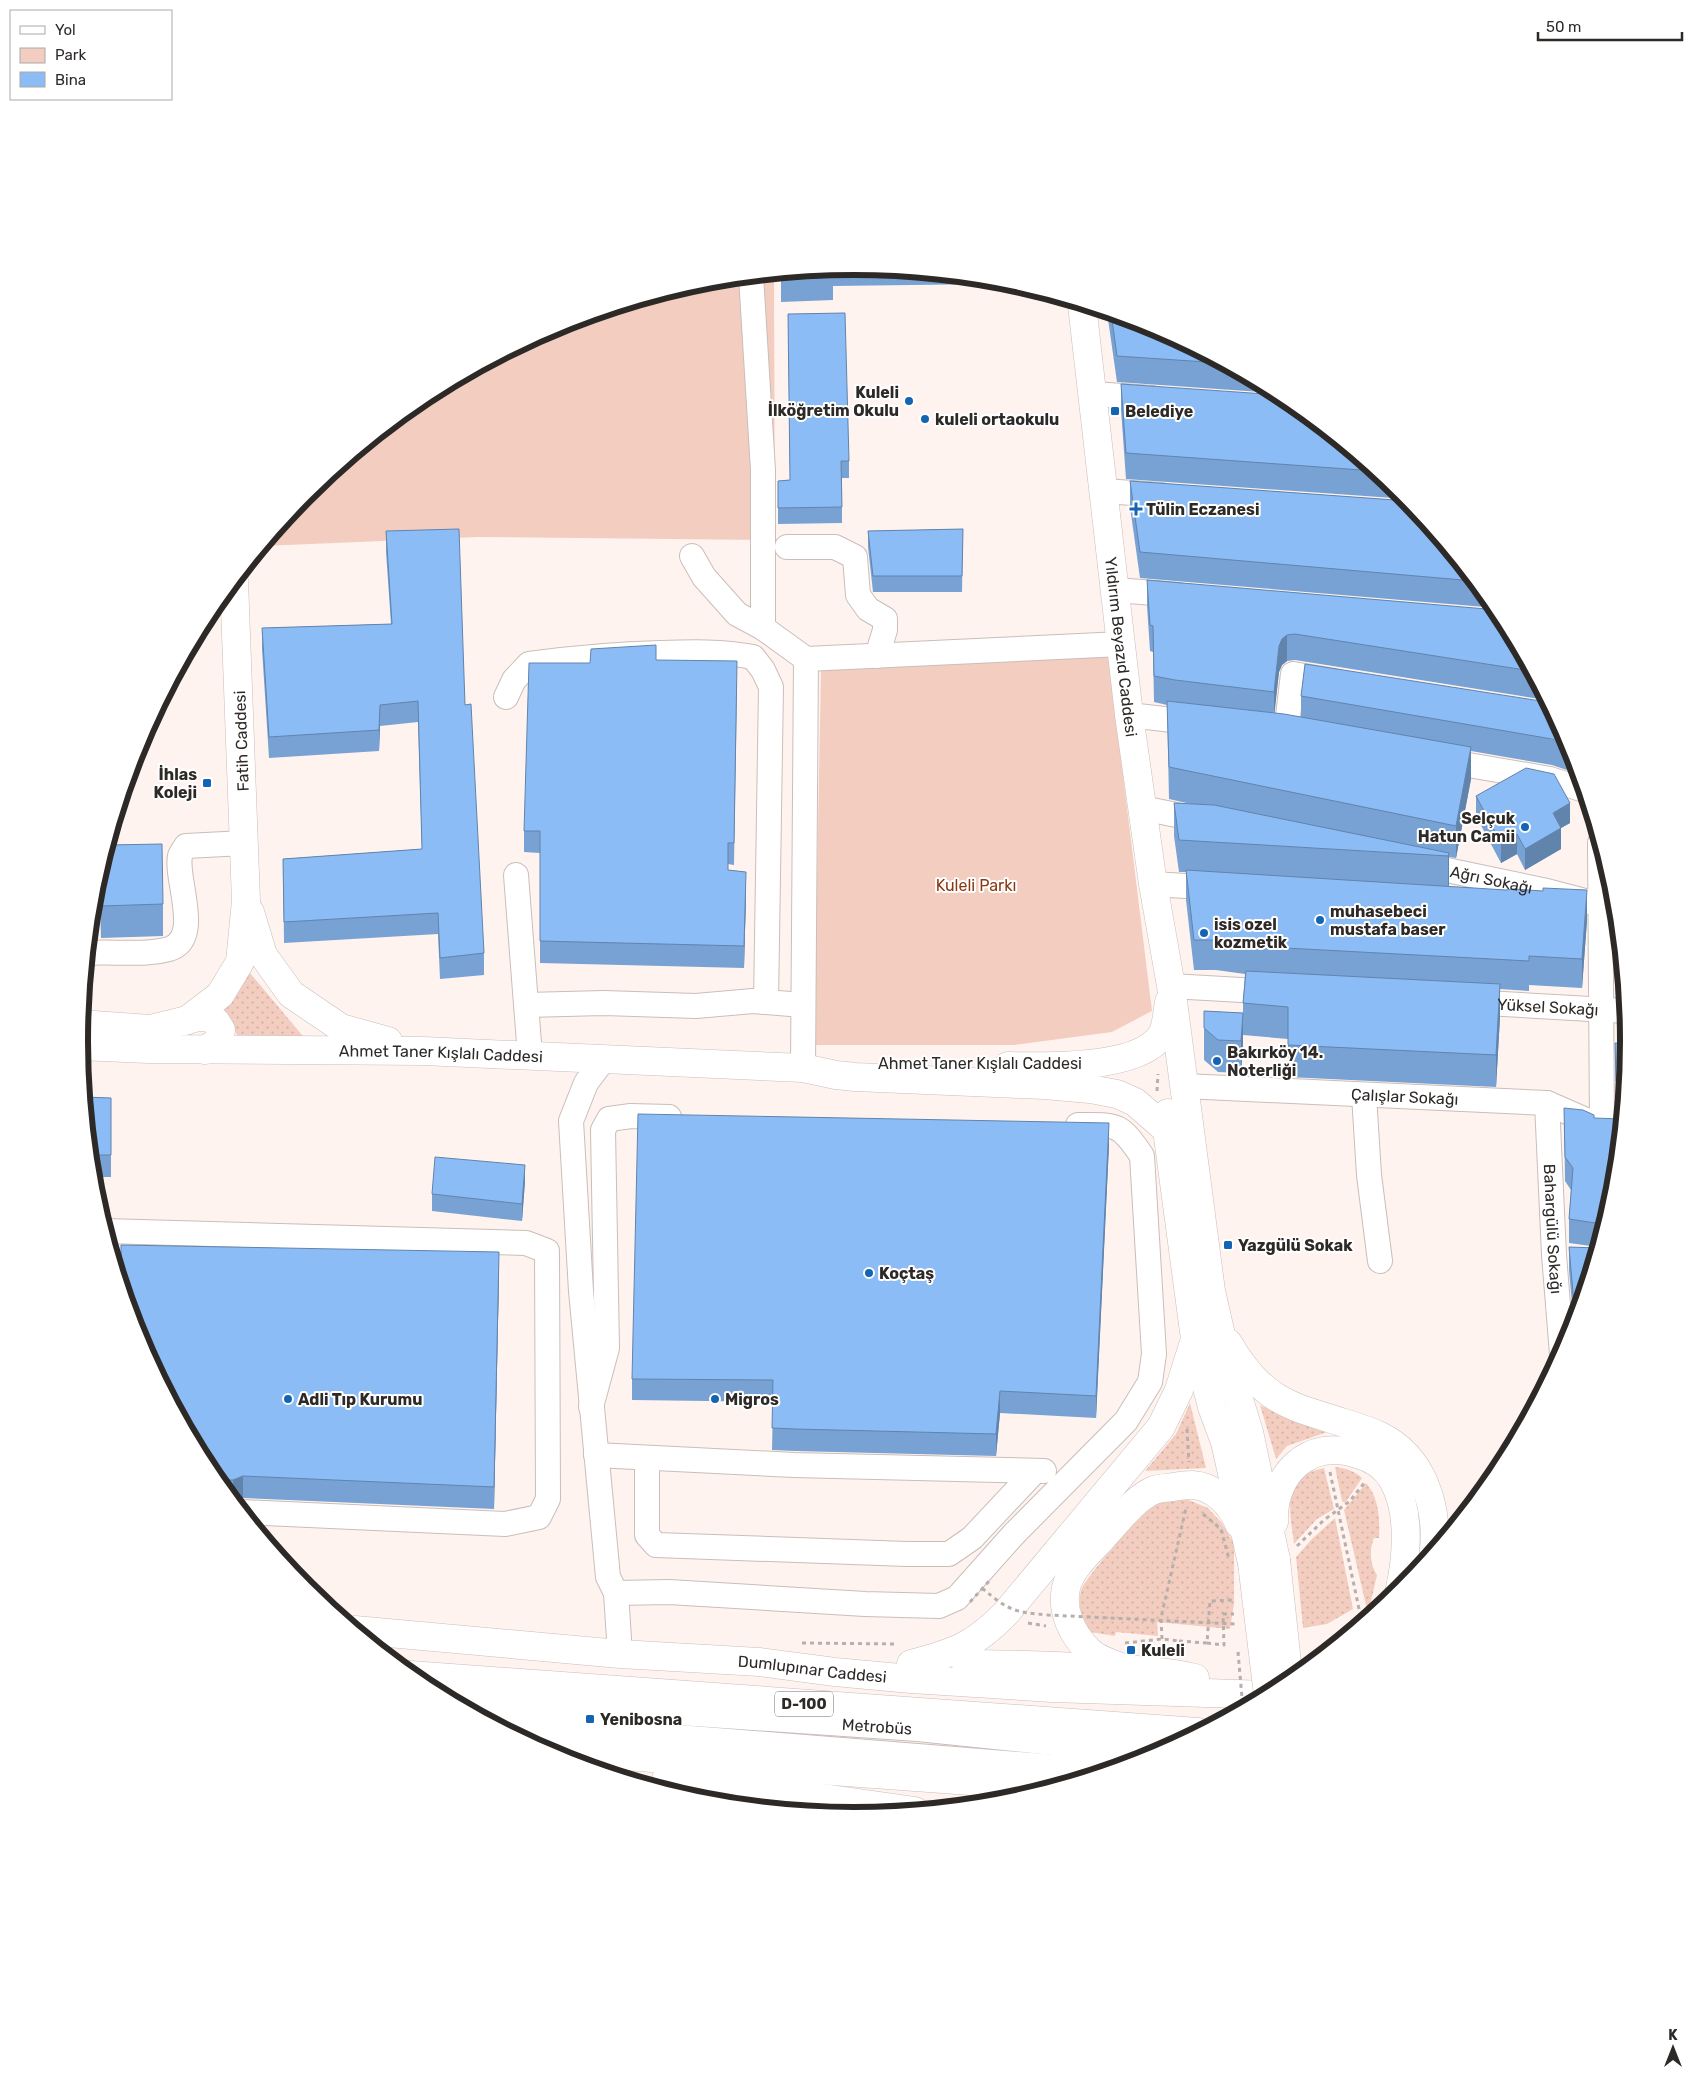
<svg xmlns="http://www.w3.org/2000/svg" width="1708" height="2083" viewBox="0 0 1708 2083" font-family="Rubik,sans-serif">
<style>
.grass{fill:url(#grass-dots)}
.park{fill:#f3cec0}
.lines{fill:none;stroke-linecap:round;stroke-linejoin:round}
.minor-casing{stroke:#c9beba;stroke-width:26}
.major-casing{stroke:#c9beba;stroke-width:29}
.highway-casing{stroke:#c9beba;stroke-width:29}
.path{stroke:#b8afac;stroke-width:3;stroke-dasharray:4 4;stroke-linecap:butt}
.minor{stroke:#fff;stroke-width:24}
.major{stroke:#fff;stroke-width:28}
.highway{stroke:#fff;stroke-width:28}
.major-bridge-casing{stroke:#c9beba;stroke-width:29;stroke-linecap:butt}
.path-bridge{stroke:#b8afac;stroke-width:3;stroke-dasharray:4 4;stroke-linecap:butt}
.major-bridge{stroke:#fff;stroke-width:28}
.wall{fill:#78a2d3}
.shaded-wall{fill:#6184ac}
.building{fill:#8bbcf5;stroke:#6184ac}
.poi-dot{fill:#1464b3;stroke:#fff;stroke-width:2}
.labels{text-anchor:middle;stroke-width:4;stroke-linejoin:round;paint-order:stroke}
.shield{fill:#fff;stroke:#6c6968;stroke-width:1}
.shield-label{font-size:15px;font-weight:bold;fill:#2d2927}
.poi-label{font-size:16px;font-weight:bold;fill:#2d2927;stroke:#fff;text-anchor:start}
.street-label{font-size:16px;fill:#2d2927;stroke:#fff}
.park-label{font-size:16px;fill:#8a3913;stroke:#fff}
.rim{fill:none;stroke:#2d2927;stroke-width:6}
</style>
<defs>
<pattern id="grass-dots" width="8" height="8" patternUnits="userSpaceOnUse" patternTransform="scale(1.25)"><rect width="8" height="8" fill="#f3cec0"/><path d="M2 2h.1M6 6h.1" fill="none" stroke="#d1b1a5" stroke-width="1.8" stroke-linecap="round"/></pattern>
</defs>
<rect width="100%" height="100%" fill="#fff3ef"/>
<g class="grass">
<polygon points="250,973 307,1041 239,1039 222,1006"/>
<polygon points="1190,1403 1206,1468 1145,1471 1176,1434"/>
<polygon points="1260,1405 1282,1416 1330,1431 1287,1446 1276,1459"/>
<path d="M1335 1467C1346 1468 1354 1471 1362 1478L1345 1503 1342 1501Z"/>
<path d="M1324 1468 1334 1509 1317 1519 1294 1544C1290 1510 1280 1477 1324 1468Z"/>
<path d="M1366 1483C1379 1497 1380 1520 1379 1538H1374C1369 1550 1370 1565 1377 1575L1368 1614 1344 1510Z"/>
<path d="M1169 1498 1186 1499 1208 1508 1221 1522 1234 1543V1603L1230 1629 1157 1622 1158 1636 1116 1632 1115 1636 1090 1632C1082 1618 1076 1604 1082 1588 1088 1575 1142 1512 1155 1504 1159 1501 1164 1500 1169 1498Z"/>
<polygon points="1335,1518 1353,1609 1327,1624 1303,1628 1296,1557 1312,1539"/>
</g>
<g class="park">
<polygon points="774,274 775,540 478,537 263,546 306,493 424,397 558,325 703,281"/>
<polygon points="1108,653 1152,1011 1112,1032 1014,1045 814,1045 821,669"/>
</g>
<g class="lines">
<g class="minor-casing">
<g id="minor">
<polyline points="751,276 763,470 763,628"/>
<polyline points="1093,394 1152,398"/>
<polyline points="1104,491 1161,495"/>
<polyline points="787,547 835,547 855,557 858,595 868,609 885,619 885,630 877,656"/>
<polyline points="692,556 704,577 737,614 763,628 806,659"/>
<polyline points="1116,590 1179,595"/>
<path d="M506 697 514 680 529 664C573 658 616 654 660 653 691 652 722 651 753 657L763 670 771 687 766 1002"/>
<polyline points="1129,715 1199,723"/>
<polyline points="1286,733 1293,674 1334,681"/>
<polyline points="1439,760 1550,779 1584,790"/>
<polyline points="1142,808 1206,821"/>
<polyline points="1600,843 1602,1127"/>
<path id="s1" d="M1418 864 1547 891 1616 909"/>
<polyline points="516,875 530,1056"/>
<polyline points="1153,884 1219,888"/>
<path d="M87 953C114 951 143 956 169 949 203 939 175 879 180 856 181 853 184 849 186 846L244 843"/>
<polyline points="1171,986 1275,992"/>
<path id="s2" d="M1468 1002 1626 1011"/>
<polyline points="526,1005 604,1003 696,1006 753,1001 803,1005"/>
<polyline points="604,1059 586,1083 571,1121 581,1291 608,1577 616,1593 620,1654"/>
<polyline points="803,1068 806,659 1121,644"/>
<path id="s3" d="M1184 1086 1547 1103 1595 1124"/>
<polyline points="1364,1095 1369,1175 1380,1261"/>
<path id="s4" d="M1547 1103 1554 1255 1562 1354"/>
<polyline points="105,1231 526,1243 547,1251 548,1499 539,1517 505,1524 242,1512"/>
<polyline points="591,1407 607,1348 603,1130 609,1119 631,1116 669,1117"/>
<polyline points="596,1455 794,1465 1044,1471"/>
<polyline points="647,1458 647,1535 656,1545 907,1554 949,1554 972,1538 1035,1471"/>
<path d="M616 1593 669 1592 865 1604 939 1606 957 1598 1014 1534 1126 1421 1150 1382 1154 1354 1142 1156C1119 1122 1117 1125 1078 1125"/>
<path id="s5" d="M444 1697 918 1729 1158 1754"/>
<polyline points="490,1722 1107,1771"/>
</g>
</g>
<g class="major-casing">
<g id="major">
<path id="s6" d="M1082 305 1129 715 1153 884 1171 986 1211 1291 1227 1361 1249 1432 1276 1560"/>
<polyline points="250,912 263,955 291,994 341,1028 388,1041"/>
<polyline points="186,1021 220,995 240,962 246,901 234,581"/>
<polyline points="80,1024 150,1029 199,1017 209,1017 216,1022 221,1030 219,1041 205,1050"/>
<path id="s7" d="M79 1046 148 1049 423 1051 803 1068 836 1075 855 1077 1044 1085 1090 1089 1117 1094 1135 1102 1167 1130"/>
<path d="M1008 1066C1045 1067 1138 1069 1161 1036 1167 1027 1167 1012 1169 1002"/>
<polyline points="1168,1113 1167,1130 1195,1339 1212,1407 1225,1442 1252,1563"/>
<path d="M1228 1343C1239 1362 1255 1383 1273 1395 1293 1409 1318 1414 1341 1422 1354 1426 1368 1430 1380 1436 1423 1457 1438 1506 1434 1550"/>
<path d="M1274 1522C1272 1474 1309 1438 1357 1454 1372 1458 1385 1466 1393 1480 1411 1512 1407 1558 1399 1593"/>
<path id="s8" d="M355 1630 620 1654 759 1662 835 1672 911 1679 1052 1688 1268 1695"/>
<path d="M911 1664C954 1653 974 1646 1006 1613L1161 1427 1179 1390 1195 1339"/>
<path d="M966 1664C1012 1664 1058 1666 1103 1668 1134 1670 1165 1671 1195 1678"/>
<path d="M1118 1666C1108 1662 1096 1659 1088 1650 1072 1634 1061 1611 1066 1588 1070 1568 1091 1551 1104 1536 1119 1520 1134 1499 1154 1490 1160 1488 1167 1488 1173 1487 1179 1486 1186 1485 1192 1485 1214 1486 1232 1505 1239 1524"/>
<polyline points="697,1800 726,1804"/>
</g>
</g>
<g class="highway-casing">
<g id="highway">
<polyline points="410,1675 1198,1732"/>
<polyline points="542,1750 1053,1787"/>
<polyline points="667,1776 915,1811"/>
</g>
</g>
<g class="path">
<polyline points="1157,1091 1158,1074"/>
<polyline points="1187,1429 1189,1462"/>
<polyline points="1330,1472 1362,1623"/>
<polyline points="1297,1546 1324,1520 1350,1501 1365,1482"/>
<polyline points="1028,1623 1046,1626"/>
<polyline points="1162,1639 1161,1618 1186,1508"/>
<polyline points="1179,1641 1207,1643 1210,1601 1233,1600"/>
<polyline points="802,1643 898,1644"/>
<polyline points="1125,1643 1162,1639 1179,1641 1178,1653"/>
<polyline points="1207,1643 1224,1645 1223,1614 1234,1614"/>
</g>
<use href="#minor" class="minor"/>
<use href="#major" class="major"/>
<use href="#highway" class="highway"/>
<g class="major-bridge-casing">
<g id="major-bridge">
<polyline points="1276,1560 1289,1682"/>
<polyline points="1252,1563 1268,1695"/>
</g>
</g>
<g class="path-bridge">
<polyline points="1203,1514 1221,1529 1229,1559"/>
<path d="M982 1588C1009 1611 1014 1612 1048 1615L1235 1624"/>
<polyline points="970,1602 991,1579"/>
<polyline points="1238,1652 1243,1709"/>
</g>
<use href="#major-bridge" class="major-bridge"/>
</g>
<g class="wall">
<polygon points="854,266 989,280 989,284 833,286 833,300 781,302 781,273"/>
<polygon points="1107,312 1151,325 1277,393 1117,382"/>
<polygon points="788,314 849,461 849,478 842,478 842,523 778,524 778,481 790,480"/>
<polygon points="1121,384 1285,397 1402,494 1407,499 1126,479 1121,410"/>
<polygon points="1130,481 1409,501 1497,608 1140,578 1130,507"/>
<polygon points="963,529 962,592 873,592 868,547 868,531"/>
<polygon points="386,531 465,705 484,953 484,975 440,979 438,934 284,943 283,859 422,849 418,722 380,726 379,751 269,758 262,649 262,628 391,624 386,552"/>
<polygon points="1147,580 1499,611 1546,700 1295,660 1287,661 1282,665 1279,672 1274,713 1301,717 1301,696 1305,664 1570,745 1579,774 1552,765 1471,751 1471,779 1456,858 1449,857 1448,886 1587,920 1582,988 1529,985 1529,991 1500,989 1500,1017 1496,1087 1288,1077 1288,1039 1243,1035 1243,1045 1241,1073 1218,1072 1204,1060 1204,1011 1243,1013 1243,1003 1245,974 1216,970 1194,970 1186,900 1186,872 1179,872 1174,836 1174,803 1191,804 1169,799 1167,705 1154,702 1153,652 1150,651 1147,606"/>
<polygon points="656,660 737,683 734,865 728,864 728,870 746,894 744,968 540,963 540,853 524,852 524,831 590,663"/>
<polygon points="1476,796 1570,823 1561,828 1561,849 1525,870 1517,854 1501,863 1476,816"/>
<polygon points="107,845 163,904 163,936 101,938 100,908 92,909 94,890"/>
<polygon points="1616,910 1625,998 1616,996 1615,930"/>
<polygon points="1615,1043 1629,1044 1623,1105 1616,1105"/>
<polygon points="84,1097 111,1098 111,1177 92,1177"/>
<polygon points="1564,1108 1594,1118 1614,1193 1598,1247 1569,1243 1569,1219 1571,1190 1565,1181"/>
<polygon points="1109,1145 1096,1418 1000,1413 996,1456 795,1451 772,1450 773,1402 632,1400 632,1379"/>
<polygon points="525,1181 522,1221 432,1211 432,1194"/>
<polygon points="1569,1247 1598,1248 1574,1327 1569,1270"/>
<polygon points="499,1274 494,1509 243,1498 234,1502 209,1472"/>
</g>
<g class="shaded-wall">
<polygon points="1287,635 1287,661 1282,665 1279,672 1274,718 1274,692 1279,646 1282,639"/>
<polygon points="380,705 380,726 379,751 379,730"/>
<polygon points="1471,747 1471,779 1456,858 1456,826"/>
<polygon points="1570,803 1570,823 1561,828 1561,849 1525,870 1525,849 1553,813"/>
<polygon points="1517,834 1517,854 1501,863 1501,843"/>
<polygon points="1449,853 1449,885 1448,889 1448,856"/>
<polygon points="746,872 746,894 744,968 744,946"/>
<polygon points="1587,890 1587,920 1582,988 1582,959"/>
<polygon points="1500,984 1500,1017 1496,1087 1496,1055"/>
<polygon points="1243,1013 1243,1045 1241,1073 1241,1041"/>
<polygon points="1109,1123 1109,1145 1096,1418 1096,1396"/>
<polygon points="525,1165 525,1181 522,1221 522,1204"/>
<polygon points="499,1252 499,1274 494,1509 494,1487"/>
<polygon points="1000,1391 1000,1413 996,1456 996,1434"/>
<polygon points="243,1476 243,1498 234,1502 233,1480"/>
</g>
<g class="building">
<polygon points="832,268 833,277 781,279 781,273"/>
<polygon points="845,313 849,461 841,461 842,507 778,508 778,481 790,480 788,314"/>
<polygon points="1111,313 1151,325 1221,363 1117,356"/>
<polygon points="1121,384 1280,395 1285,397 1375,471 1126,453"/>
<polygon points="1130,481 1409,501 1474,581 1140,552"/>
<polygon points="459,529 465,705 471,704 484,953 440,958 438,913 284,922 283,859 422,849 418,701 380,705 379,730 269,737 262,628 392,624 386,531"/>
<polygon points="963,529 962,576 873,576 868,531"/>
<polygon points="1147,580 1498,610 1531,671 1295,634 1287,635 1282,639 1279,646 1274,692 1175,680 1154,676 1153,626 1150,625"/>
<polygon points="656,645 656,660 737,661 734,843 728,843 728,870 746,872 744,946 540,941 540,831 524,831 529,663 590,663 591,649"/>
<polygon points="1305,664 1547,702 1570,745 1552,739 1301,696"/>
<polygon points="1167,701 1284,714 1471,747 1456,826 1169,767"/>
<polygon points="1526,768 1554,774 1570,803 1553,813 1561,828 1525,849 1517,834 1501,843 1476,796"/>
<polygon points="1174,803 1214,805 1449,853 1448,856 1179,840"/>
<polygon points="162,844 163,904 101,906 100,876 98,876 107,845"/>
<polygon points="1186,870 1506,890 1513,889 1543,891 1543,888 1587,890 1582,959 1529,956 1529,961 1248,946 1248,945 1216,940 1194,940"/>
<polygon points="1616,910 1623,974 1616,972 1615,930"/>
<polygon points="1246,971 1500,984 1496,1055 1288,1045 1288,1007 1243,1003"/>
<polygon points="1204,1011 1243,1013 1241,1041 1218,1040 1204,1028"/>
<polygon points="1615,1043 1629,1044 1625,1082 1616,1081"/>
<polygon points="84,1097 111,1098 111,1155 90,1155"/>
<polygon points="1564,1108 1583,1110 1594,1115 1594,1118 1622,1119 1614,1193 1604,1227 1602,1224 1569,1219 1573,1168 1565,1157"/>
<polygon points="638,1114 1109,1123 1096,1396 1000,1391 996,1434 795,1429 772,1428 773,1380 632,1379"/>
<polygon points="435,1157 525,1165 522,1204 432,1194"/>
<polygon points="121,1245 499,1252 494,1487 243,1476 233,1480 216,1480 209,1472 138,1338 121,1284"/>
<polygon points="1569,1247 1598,1248 1577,1315 1575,1315"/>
</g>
<g class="poi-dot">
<circle cx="909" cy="401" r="5"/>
<rect x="1110" y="406" width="10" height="10" rx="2.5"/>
<circle cx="925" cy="419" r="5"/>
<path d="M1133.5 501.5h5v5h5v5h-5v5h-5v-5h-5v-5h5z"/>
<rect x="202" y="778" width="10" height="10" rx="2.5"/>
<circle cx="1525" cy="827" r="5"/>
<circle cx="1320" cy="920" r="5"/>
<circle cx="1204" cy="933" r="5"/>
<circle cx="1217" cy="1061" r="5"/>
<rect x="1223" y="1240" width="10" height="10" rx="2.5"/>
<circle cx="869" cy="1273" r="5"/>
<circle cx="288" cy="1399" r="5"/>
<circle cx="715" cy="1399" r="5"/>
<rect x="1126" y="1645" width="10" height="10" rx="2.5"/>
<rect x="585" y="1714" width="10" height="10" rx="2.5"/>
</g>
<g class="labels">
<rect class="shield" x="775" y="1691.5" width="58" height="25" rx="4"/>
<g class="shield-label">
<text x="804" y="1709">D-100</text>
</g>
<g class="poi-label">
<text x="899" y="398" text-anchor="end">Kuleli<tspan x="899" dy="18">İlköğretim Okulu</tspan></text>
<text x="1125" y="417">Belediye</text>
<text x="935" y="425">kuleli ortaokulu</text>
<text x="1146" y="515">Tülin Eczanesi</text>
<text x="197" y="780" text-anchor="end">İhlas<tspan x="197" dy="18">Koleji</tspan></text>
<text x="1515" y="824" text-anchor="end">Selçuk<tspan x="1515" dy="18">Hatun Camii</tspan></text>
<text x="1330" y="917">muhasebeci<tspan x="1330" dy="18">mustafa baser</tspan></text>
<text x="1214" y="930">isis ozel<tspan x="1214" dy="18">kozmetik</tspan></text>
<text x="1227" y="1058">Bakırköy 14.<tspan x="1227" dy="18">Noterliği</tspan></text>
<text x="1238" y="1251">Yazgülü Sokak</text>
<text x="879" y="1279">Koçtaş</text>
<text x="298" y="1405">Adli Tıp Kurumu</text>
<text x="725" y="1405">Migros</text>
<text x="1141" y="1656">Kuleli</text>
<text x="600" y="1725">Yenibosna</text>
</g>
<g class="street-label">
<text dy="6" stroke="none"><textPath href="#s6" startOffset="344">Yıldırım Beyazıd Caddesi</textPath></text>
<text transform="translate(241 741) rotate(-92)" y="6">Fatih Caddesi</text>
<text dy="6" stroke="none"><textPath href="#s1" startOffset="75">Ağrı Sokağı</textPath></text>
<text dy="6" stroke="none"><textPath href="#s2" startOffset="80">Yüksel Sokağı</textPath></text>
<text dy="6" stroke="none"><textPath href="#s7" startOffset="362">Ahmet Taner Kışlalı Caddesi</textPath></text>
<text x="980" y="1069">Ahmet Taner Kışlalı Caddesi</text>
<text dy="6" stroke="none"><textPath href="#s3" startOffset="221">Çalışlar Sokağı</textPath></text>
<text dy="6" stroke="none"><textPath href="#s4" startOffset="126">Bahargülü Sokağı</textPath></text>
<text dy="6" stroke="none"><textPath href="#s8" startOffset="459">Dumlupınar Caddesi</textPath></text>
<text dy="6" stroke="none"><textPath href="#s5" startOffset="434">Metrobüs</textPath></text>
</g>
<g class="park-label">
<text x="976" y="891">Kuleli Parkı</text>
</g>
</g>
<path d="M0 0H1708V2083H0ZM88 1041a766 766 0 1 1 1532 0a766 766 0 1 1-1532 0Z" fill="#fff" fill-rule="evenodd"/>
<path class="rim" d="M88 1041a766 766 0 1 1 1532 0a766 766 0 1 1-1532 0Z"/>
<rect x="10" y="10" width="162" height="90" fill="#ffffff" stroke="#aba9a9"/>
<rect x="20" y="26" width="25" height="8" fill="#ffffff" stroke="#aba9a9"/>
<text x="55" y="35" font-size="15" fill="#2d2927">Yol</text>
<rect x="20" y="48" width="25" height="15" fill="#f3cec0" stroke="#aba9a9"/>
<text x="55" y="60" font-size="15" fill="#2d2927">Park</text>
<rect x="20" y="72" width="25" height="15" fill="#8bbcf5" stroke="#aba9a9"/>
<text x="55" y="85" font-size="15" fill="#2d2927">Bina</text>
<g transform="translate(1673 2048)" stroke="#ffffff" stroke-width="4" paint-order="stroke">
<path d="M0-4L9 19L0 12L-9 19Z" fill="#2d2927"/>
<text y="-8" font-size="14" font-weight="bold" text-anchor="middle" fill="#2d2927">K</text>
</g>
<path d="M1538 32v8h144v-8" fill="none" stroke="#2d2927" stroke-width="2.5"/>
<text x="1546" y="32" font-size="15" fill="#2d2927" stroke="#ffffff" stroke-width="4" paint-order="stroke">50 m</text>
</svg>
